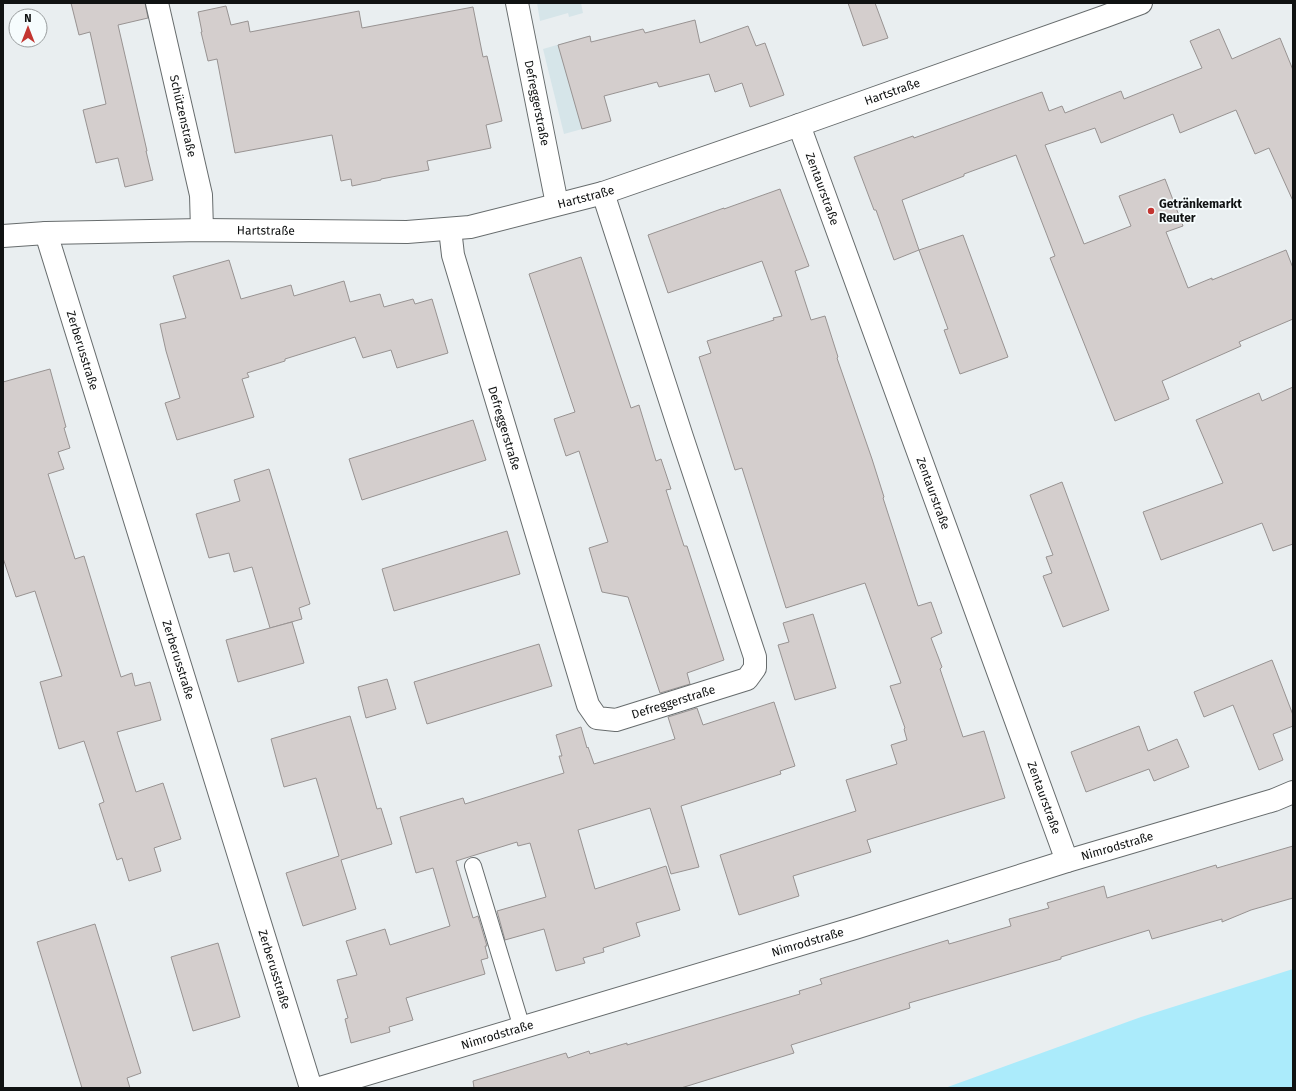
<svg xmlns="http://www.w3.org/2000/svg" width="1296" height="1091" viewBox="0 0 1296 1091" font-family="'Fira Sans',sans-serif">
<style>
.built{fill:#d6e5e9}
.green{fill:#abebfb}
.building{fill:#d4cecd;stroke:#989392}
.lines{fill:none;stroke-linecap:round;stroke-linejoin:round}
.service-casing{stroke:#676c6d;stroke-width:18}
.minor-casing{stroke:#676c6d;stroke-width:24}
.service{stroke:#fff;stroke-width:16}
.minor{stroke:#fff;stroke-width:22}
.poi-dot{fill:#c33530;stroke:#f6fcfd;stroke-width:1.5}
.labels{text-anchor:middle;stroke-width:3.5;stroke-linejoin:round;paint-order:stroke}
.street-label{font-size:12px;fill:#101212;stroke:#f6fcfd}
.poi-label{font-size:12px;font-weight:bold;fill:#101212;stroke:#f6fcfd;text-anchor:start}
</style>
<rect width="100%" height="100%" fill="#e9eef0"/>
<g class="built">
<polygon points="537,3 581,3 583,13 569,17 568,13 540,21"/>
<polygon points="588,36 611,121 564,134 543,49"/>
</g>
<polygon class="green" points="1293,969 1293,1088 945,1088 1141,1017"/>
<g class="building">
<polygon points="71,3 145,3 148,18 118,25 147,151 146,151 153,180 125,187 118,158 96,163 83,110 106,104 90,32 79,35"/>
<polygon points="848,3 875,3 888,38 863,46"/>
<polygon points="226,6 231,25 248,21 250,32 359,11 362,28 473,7 483,57 487,56 502,121 486,125 491,148 427,161 429,170 381,179 381,180 352,186 351,179 341,181 332,135 235,153 217,59 208,61 201,32 202,32 198,12"/>
<polygon points="695,20 700,43 748,26 756,46 765,43 784,95 750,107 742,83 715,92 709,74 659,87 657,82 604,96 611,121 582,129 558,45 590,36 591,42 643,29 645,33"/>
<polygon points="1219,29 1232,59 1280,38 1293,70 1293,201 1269,148 1255,154 1236,110 1180,133 1173,114 1101,143 1095,128 1045,145 1084,244 1131,226 1119,196 1165,179 1183,226 1166,232 1188,288 1212,278 1212,280 1286,250 1293,268 1293,319 1239,342 1241,346 1162,381 1169,399 1115,421 1050,258 1055,256 1016,155 964,174 964,176 902,200 919,250 894,260 876,210 874,210 854,157 913,136 914,138 1042,92 1049,111 1062,106 1065,113 1121,91 1124,99 1202,68 1190,41"/>
<polygon points="780,189 809,266 795,271 811,320 825,316 838,357 837,358 872,459 884,497 883,498 918,606 931,602 942,633 931,638 942,667 940,669 963,737 984,731 1005,798 867,840 871,852 793,876 799,896 739,915 720,855 856,811 846,780 897,764 891,745 907,740 904,729 905,728 890,686 901,683 865,583 786,608 742,468 735,470 699,357 711,353 707,341 774,320 773,318 782,316 762,261 668,293 648,235 724,208 724,209"/>
<polygon points="963,235 1008,357 960,374 944,330 948,329 919,250"/>
<polygon points="581,257 631,408 639,405 656,461 661,459 671,489 666,490 684,546 687,546 724,660 687,673 690,684 660,693 628,597 602,592 589,548 608,542 579,451 566,456 554,419 575,412 529,274"/>
<polygon points="229,260 241,299 291,285 294,296 344,281 350,302 380,294 384,307 413,299 415,304 432,299 448,353 397,368 391,350 363,358 355,337 285,359 285,361 247,373 249,377 242,379 254,417 177,440 165,403 180,398 166,351 160,324 186,318 173,276"/>
<polygon points="50,369 66,427 64,428 70,448 58,452 64,469 48,474 75,559 84,556 121,677 132,673 135,686 150,682 161,720 117,732 136,792 163,783 181,839 154,848 161,871 129,881 122,858 117,860 99,804 104,802 84,741 59,749 40,682 62,676 35,591 16,597 3,558 3,382"/>
<polygon points="1293,387 1293,544 1273,551 1262,523 1161,560 1143,512 1223,483 1196,420 1259,393 1262,401"/>
<polygon points="473,420 486,460 362,500 349,459"/>
<polygon points="269,469 310,604 299,608 302,619 270,628 252,567 234,572 229,553 209,558 196,514 240,501 234,480"/>
<polygon points="1062,482 1109,610 1063,627 1043,576 1052,573 1046,557 1053,555 1030,495"/>
<polygon points="507,531 520,574 394,611 382,569"/>
<polygon points="813,614 836,688 795,700 778,645 789,642 783,623"/>
<polygon points="292,622 304,663 238,682 226,640"/>
<polygon points="539,644 552,686 427,724 414,682"/>
<polygon points="1272,660 1293,715 1293,726 1273,734 1283,760 1259,770 1233,705 1204,717 1194,692"/>
<polygon points="387,679 396,709 366,718 358,687"/>
<polygon points="774,702 795,766 780,771 781,774 681,806 699,867 671,874 650,808 578,830 595,889 666,866 680,910 636,923 640,936 603,948 604,952 583,958 585,963 556,971 544,929 505,940 497,911 546,897 530,843 518,846 517,842 456,861 473,918 478,916 487,946 485,946 488,958 481,960 485,974 406,998 413,1020 389,1027 390,1032 351,1043 345,1019 348,1018 337,980 357,975 346,941 385,929 390,945 450,926 433,868 416,873 400,817 463,798 465,804 564,773 559,756 562,756 556,735 581,727 587,748 588,747 594,764 675,739 668,717 697,708 703,725"/>
<polygon points="350,716 377,809 381,808 392,844 341,860 356,909 303,926 286,873 339,856 316,778 284,787 271,739"/>
<polygon points="1139,726 1148,751 1177,739 1189,767 1154,781 1149,769 1086,792 1071,752"/>
<polygon points="1293,846 1293,898 1251,910 1222,922 1222,919 1152,939 1149,930 1061,957 1061,959 909,1003 910,1008 791,1045 794,1053 681,1088 474,1088 473,1081 566,1053 568,1058 589,1051 590,1054 627,1043 627,1045 800,994 799,991 822,984 820,979 948,940 949,944 1011,926 1009,919 1049,908 1047,903 1104,886 1107,898 1216,865 1217,868"/>
<polygon points="95,924 141,1073 127,1078 130,1088 82,1088 37,942"/>
<polygon points="218,943 240,1017 193,1031 171,957"/>
</g>
<g class="lines">
<g class="service-casing">
<polyline id="service" points="473,866 522,1028"/>
</g>
<g class="minor-casing">
<g id="minor">
<path id="s1" d="M157 3 201 195 202 230"/>
<path id="s2" d="M517 3 557 204"/>
<path id="s3" d="M799 125 1067 861"/>
<path id="s4" d="M450 229 453 255C497 405 542 555 588 705L597 718 616 720 747 679 755 668V657L682 437 603 193"/>
<path id="s5" d="M46 233 311 1088"/>
<path id="s6" d="M3 236 46 233 202 230 407 232 470 227 603 193 799 125 1106 16 1141 3"/>
<path id="s7" d="M320 1088 855 928 1067 861 1274 800 1293 792"/>
</g>
</g>
<use href="#service" class="service"/>
<use href="#minor" class="minor"/>
</g>
<circle class="poi-dot" cx="1151" cy="211" r="4"/>
<g class="labels">
<g class="street-label">
<text dy="4" stroke="none"><textPath href="#s6" startOffset="911">Hartstraße</textPath></text>
<text dy="4" stroke="none"><textPath href="#s2" startOffset="102">Defreggerstraße</textPath></text>
<text dy="4" stroke="none"><textPath href="#s1" startOffset="116">Schützenstraße</textPath></text>
<text dy="4" stroke="none"><textPath href="#s3" startOffset="68">Zentaurstraße</textPath></text>
<text dy="4" stroke="none"><textPath href="#s6" startOffset="587">Hartstraße</textPath></text>
<text dy="4" stroke="none"><textPath href="#s6" startOffset="263">Hartstraße</textPath></text>
<text dy="4" stroke="none"><textPath href="#s5" startOffset="123">Zerberusstraße</textPath></text>
<text dy="4" stroke="none"><textPath href="#s4" startOffset="207">Defreggerstraße</textPath></text>
<text dy="4" stroke="none"><textPath href="#s3" startOffset="392">Zentaurstraße</textPath></text>
<text dy="4" stroke="none"><textPath href="#s5" startOffset="447">Zerberusstraße</textPath></text>
<text dy="4" stroke="none"><textPath href="#s4" startOffset="591">Defreggerstraße</textPath></text>
<text dy="4" stroke="none"><textPath href="#s3" startOffset="716">Zentaurstraße</textPath></text>
<text dy="4" stroke="none"><textPath href="#s7" startOffset="833">Nimrodstraße</textPath></text>
<text dy="4" stroke="none"><textPath href="#s7" startOffset="509">Nimrodstraße</textPath></text>
<text dy="4" stroke="none"><textPath href="#s5" startOffset="771">Zerberusstraße</textPath></text>
<text dy="4" stroke="none"><textPath href="#s7" startOffset="185">Nimrodstraße</textPath></text>
</g>
<g class="poi-label">
<text x="1159" y="208">Getränkemarkt<tspan x="1159" dy="14">Reuter</tspan></text>
</g>
</g>
<rect width="1296" height="1091" fill="none" stroke="#101212" stroke-width="8"/>
<g transform="translate(28 28)"><circle r="19" fill="#f6fcfd" stroke="#9a9e9f"/>
<path d="M0-3L7 15L0 10L-7 15Z" fill="#c33530"/>
<text y="-6" font-size="11" font-weight="bold" text-anchor="middle" fill="#101212">N</text>
</g>
</svg>
